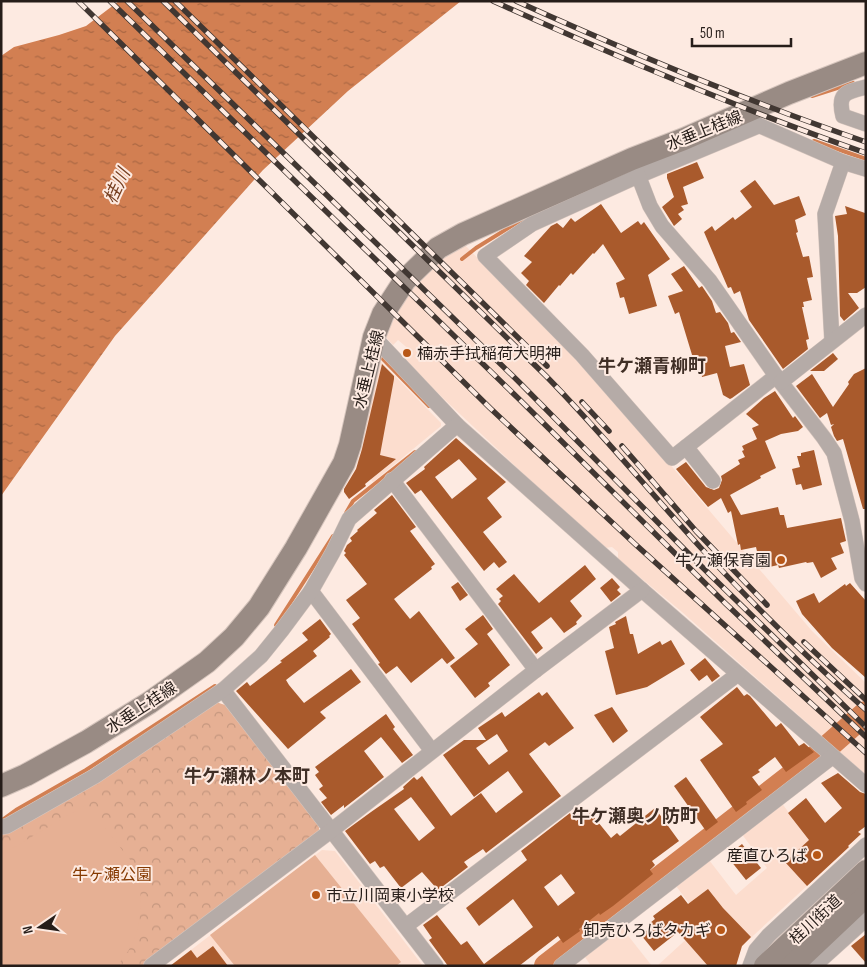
<svg xmlns="http://www.w3.org/2000/svg" width="867" height="967" viewBox="0 0 867 967" font-family="'Sofia Sans Condensed','Noto Sans JP',sans-serif">
<style>
.built{fill:#fcddce}
.park{fill:url(#park-crowns)}
.garden{fill:#e6b094}
.water{fill:url(#water-ripples)}
.lines{fill:none;stroke-linecap:round;stroke-linejoin:round}
.stream{stroke:#d27f52;stroke-width:4}
.river{stroke:#d27f52;stroke-width:24}
.building{fill:#a95a2c;fill-rule:evenodd}
.street-casing{stroke:#d6c5bd;stroke-width:16}
.secondary-casing{stroke:#d6c5bd;stroke-width:24}
.street{stroke:#b5aba7;stroke-width:15}
.secondary{stroke:#998b84;stroke-width:22}
.rail-casing{stroke:#413732;stroke-width:5.5}
.rail{stroke:#fdeae1;stroke-width:4;stroke-dasharray:11;stroke-linecap:butt}
.poi-dot{fill:#b85716;stroke:#fdeae1;stroke-width:2}
.labels{text-anchor:middle;stroke-width:4;stroke-linejoin:round;paint-order:stroke}
.street-label{font-size:16px;fill:#261d19;stroke:#fdeae1}
.poi-label{font-size:16px;fill:#261d19;stroke:#fdeae1;text-anchor:end}
.park-label{font-size:16px;fill:#853900;stroke:#fdeae1}
.water-label{font-size:18px;font-style:italic;fill:#773f20;stroke:#fdeae1}
.neighbourhood-label{font-size:18px;font-weight:bold;fill:#402f26;stroke:#fdeae1}
</style>
<defs>
<pattern id="park-crowns" width="20" height="18" patternUnits="userSpaceOnUse" patternTransform="scale(1.25)"><rect width="20" height="18" fill="#e6b094"/><path d="M2 6a3 3 0 1 1 6 0M12 15a3 3 0 1 1 6 0" fill="none" stroke="#c5977f"/></pattern>
<pattern id="water-ripples" width="26" height="14" patternUnits="userSpaceOnUse" patternTransform="scale(1.25)"><rect width="26" height="14" fill="#d27f52"/><path d="M2 4q2-2 4 0t4 0M15 11q2-2 4 0t4 0" fill="none" stroke="#aa6743"/></pattern>
</defs>
<rect width="100%" height="100%" fill="#fdeae1"/>
<g class="built">
<polygon points="462,242 587,371 662,455 812,631 866,683 866,775 682,612 618,559 618,552 612,547 605,548 528,478 445,400 404,360 411,351 398,340 393,345 385,336 398,312 398,301 441,253"/>
<polygon points="379,360 441,423 441,426 373,482 357,462 361,453"/>
<polygon points="781,802 806,836 824,821 849,847 741,947 736,966 657,966 704,923 676,886 709,860 736,895 767,868 741,833"/>
<polygon points="322,850 335,851 423,966 170,966"/>
<polygon points="622,928 652,966 591,966 585,957"/>
</g>
<polygon class="park" points="216,702 225,705 319,824 319,833 143,966 1,966 1,835"/>
<g class="garden">
<path d="M87 804C98 819 109 833 120 847 124 853 131 859 134 866 147 896 142 943 116 966H12L1 951V855Z"/>
<polygon points="315,855 401,962 396,966 235,966 210,935"/>
</g>
<polygon class="water" points="119,1 461,1 348,91 263,170 115,336 1,496 1,56 14,47 59,35 86,26"/>
<g class="lines">
<g class="stream">
<polyline points="812,96 853,83"/>
<polyline points="814,141 866,159"/>
<polyline points="462,259 476,248 523,219"/>
<polyline points="384,354 383,359 429,406"/>
<polyline points="346,513 353,501 415,452"/>
<polyline points="276,625 333,536"/>
<polyline points="1,821 16,810 86,770 215,686"/>
</g>
<polyline class="river" points="546,966 817,756 866,713"/>
</g>
<g class="building">
<polygon points="697,162 704,178 683,187 688,204 681,206 684,210 678,214 682,219 674,226 662,207 674,197 667,178 667,174"/>
<polygon points="755,180 774,205 799,196 806,215 795,220 798,232 796,233 803,257 809,256 813,277 807,278 812,300 803,302 804,307 802,307 809,339 806,340 808,349 783,369 749,320 740,291 734,294 731,287 728,288 704,232 712,226 715,231 733,217 735,220 752,207 740,191"/>
<polygon points="601,204 621,233 638,221 641,225 644,222 670,259 648,275 657,306 629,314 624,297 620,298 616,283 625,279 603,244 594,254 593,253 573,275 571,273 560,286 559,285 544,303 526,285 529,281 521,273 532,262 524,256 551,226 557,223 563,228 571,218 575,222"/>
<polygon points="845,206 865,213 866,287 857,293 848,293 859,308 844,321 840,316 838,236 835,216 847,214"/>
<polygon points="684,266 699,288 702,286 712,301 716,313 720,312 728,323 731,333 734,332 741,342 725,346 730,367 744,364 750,385 732,398 730,399 723,395 717,373 702,377 700,367 696,368 679,312 675,314 668,296 683,291 671,274"/>
<polygon points="833,353 838,359 824,371 810,371"/>
<polygon points="382,364 394,376 394,379 380,455 396,459 365,484 366,486 349,499 344,492 344,489 356,469 362,449"/>
<polygon points="866,368 866,509 863,509 843,439 837,441 834,436 831,427 834,424 831,425 827,413 820,418 796,386 812,374 833,407 849,384 848,382 854,374"/>
<polygon points="775,391 793,418 795,416 803,427 798,431 781,434 765,441 776,468 760,476 761,478 730,495 741,515 778,507 780,515 784,515 787,528 841,518 846,541 840,543 844,553 831,558 837,569 821,578 813,562 807,563 806,562 779,568 778,565 761,569 756,547 741,550 740,544 738,545 731,511 728,513 721,498 708,507 676,469 686,462 706,487 714,490 719,488 722,480 721,476 740,464 738,460 745,457 742,451 744,450 742,446 757,439 752,428 759,425 746,414 764,398"/>
<path d="M456 438 506 482 487 498 502 517 483 532 507 562 499 568 494 562 484 571 421 490 415 494 406 483 425 469 424 467ZM459 459 477 479 452 499 435 477Z"/>
<polygon points="814,450 822,485 803,490 801,484 796,485 792,469 800,467 797,456 801,456 801,453"/>
<polygon points="392,495 416,527 410,531 435,564 431,567 432,569 394,599 410,619 419,611 455,658 447,664 442,658 411,683 397,666 386,674 378,664 380,663 352,624 360,618 346,600 367,584 344,555 346,553 344,551 347,545 352,541 350,538 358,531 357,530 377,513 374,510"/>
<polygon points="585,565 596,579 570,601 582,616 576,622 577,624 564,633 551,617 531,632 543,648 536,654 498,604 501,601 499,599 503,596 496,589 514,574 539,603"/>
<polygon points="612,578 620,587 617,590 621,594 611,602 600,588"/>
<polygon points="458,582 468,595 460,601 451,587"/>
<polygon points="850,583 866,601 866,678 832,648 802,614 796,601 814,593 819,603 845,584 846,586"/>
<polygon points="483,615 493,629 487,634 510,665 488,683 490,686 475,698 450,666 478,644 465,629"/>
<polygon points="626,616 630,634 633,634 638,654 660,641 662,645 671,640 685,664 647,687 616,695 605,651 614,648 609,627 616,624 615,622"/>
<polygon points="320,619 331,634 329,636 330,637 313,651 317,656 286,680 289,685 304,703 351,669 361,682 320,712 326,718 288,749 236,691 247,682 250,686 282,662 280,661 308,640 302,633"/>
<polygon points="705,658 720,676 712,682 707,675 699,681 690,670"/>
<polygon points="737,687 744,696 747,694 750,696 776,727 781,723 799,746 804,743 814,752 786,772 775,757 758,770 760,772 752,777 762,790 746,802 747,804 736,812 700,760 723,744 700,717"/>
<path d="M539 692 542 696 547 692 574 728 549 746 545 742 529 754 561 796 486 853 483 849 464 862 468 867 438 890 422 872 401 888 384 866 380 868 375 861 370 864 345 831 371 812 404 789 403 787 414 777 417 780 422 776 451 816 481 793 496 813 523 792 508 771 474 797 443 755 464 740H486L478 728 502 712 505 717ZM497 734 508 751 489 765 476 748ZM411 797 435 828 419 841 394 809Z"/>
<polygon points="612,707 628,731 613,743 594,715"/>
<polygon points="386,714 395,727 393,729 413,755 402,763 381,737 364,751 384,777 344,808 344,805 331,815 321,802 327,798 319,789 323,786 315,775 319,772 315,767"/>
<polygon points="838,773 860,792 866,794 866,826 858,832 861,834 848,846 849,847 807,886 785,862 809,840 788,813 806,798 825,823 842,808 821,783"/>
<polygon points="686,777 718,822 706,831 674,786"/>
<path d="M655 808 679 841 652 861 655 865 650 870 653 874 613 906 600 915 599 913 579 929 580 931 563 943 558 936 519 966H448L429 940 432 938 423 925 437 915 461 945 467 941 484 964 533 927 513 899 479 926 466 908 527 860 521 851 570 813 576 821 589 811 611 838 617 833 620 836ZM561 874 575 893 558 906 544 887Z"/>
<polygon points="742,844 761,868 746,880 727,856"/>
<polygon points="708,889 723,908 751,937 742,946 736,966 708,966 678,932 654,951 641,935 653,926 650,923 655,919 653,916 681,895 688,904"/>
<polygon points="866,934 866,963 851,946"/>
<polygon points="213,946 228,966 170,966 191,950 197,958"/>
</g>
<g class="lines">
<g class="street-casing">
<g id="street">
<path d="M866 87C846 92 837 93 843 116L866 124"/>
<polyline points="749,121 843,162 866,169"/>
<polyline points="758,126 638,176 532,224 485,256 582,355 672,458 776,376"/>
<polyline points="635,167 650,206 662,226 710,281 776,376 824,438 834,453 852,521 862,578 866,584"/>
<polyline points="374,337 457,425 642,590 866,785"/>
<polyline points="832,341 825,214 843,162"/>
<polyline points="781,382 866,315"/>
<polyline points="686,447 713,481"/>
<polyline points="392,480 536,670"/>
<polyline points="311,591 432,751"/>
<polyline points="223,690 436,966"/>
<polyline points="1,827 7,826 95,776 223,690 261,656 282,630 311,591 333,552 349,519 457,425"/>
<polyline points="406,926 738,674"/>
<polyline points="151,966 332,830 536,670 642,590"/>
<polyline points="561,966 832,757"/>
<polyline points="750,966 756,950 769,935 866,845"/>
<polyline points="814,966 866,919"/>
</g>
</g>
<g class="secondary-casing">
<g id="secondary">
<polyline points="1,786 26,775 86,742 149,703 207,662 234,637 259,607 296,548 344,463 350,445 374,337 383,314 405,280 438,248 463,234 632,159 684,139 789,93 866,63"/>
<polyline points="765,966 866,871"/>
<polyline points="792,966 866,896"/>
</g>
</g>
<use href="#street" class="street"/>
<use href="#secondary" class="secondary"/>
<g class="rail-casing">
<g id="rail">
<polyline points="78,1 490,408 635,544 866,753"/>
<polyline points="110,1 519,399 725,603 866,737"/>
<polyline points="127,1 518,381 697,562 866,727"/>
<path d="M163 1 546 376C600 431 649 491 701 548 753 605 809 659 866 710"/>
<polyline points="175,1 547,366"/>
<path d="M493 1C615 56 739 109 866 153"/>
<path d="M516 1C631 53 747 101 866 142"/>
<polyline points="582,402 609,431"/>
<polyline points="622,446 696,531 767,605"/>
<polyline points="804,642 866,700"/>
</g>
</g>
<use href="#rail" class="rail"/>
</g>
<g class="poi-dot">
<circle cx="407" cy="353" r="5"/>
<circle cx="781" cy="560" r="5"/>
<circle cx="817" cy="855" r="5"/>
<circle cx="316" cy="895" r="5"/>
<circle cx="721" cy="930" r="5"/>
</g>
<g class="labels">
<g class="street-label">
<text transform="translate(704 130) rotate(-22)" y="6">水垂上桂線</text>
<text transform="translate(368 369) rotate(-76)" y="6">水垂上桂線</text>
<text transform="translate(141 707) rotate(-33)" y="6">水垂上桂線</text>
<text transform="translate(815 919) rotate(-43)" y="6">桂川街道</text>
</g>
<g class="poi-label">
<text x="417" y="359" text-anchor="start">楠赤手拭稲荷大明神</text>
<text x="771" y="566">牛ケ瀬保育園</text>
<text x="807" y="861">産直ひろば</text>
<text x="326" y="901" text-anchor="start">市立川岡東小学校</text>
<text x="711" y="936">卸売ひろばタカギ</text>
</g>
<g class="park-label">
<text x="112" y="880">牛ヶ瀬公園</text>
</g>
<g class="water-label">
<text transform="translate(117 186) rotate(-65)" y="6">桂川</text>
</g>
<g class="neighbourhood-label">
<text x="652" y="372">牛ケ瀬青柳町</text>
<text x="247" y="782">牛ケ瀬林ノ本町</text>
<text x="635" y="822">牛ケ瀬奥ノ防町</text>
</g>
</g>
<rect width="867" height="967" fill="none" stroke="#261d19" stroke-width="5"/>
<g transform="translate(40 927) rotate(257)" stroke="#fdeae1" stroke-width="4" paint-order="stroke">
<path d="M0-4L9 19L0 12L-9 19Z" fill="#261d19"/>
<text y="-8" font-size="14" font-weight="bold" text-anchor="middle" fill="#261d19">N</text>
</g>
<path d="M692 38v8h99v-8" fill="none" stroke="#261d19" stroke-width="2.5"/>
<text x="700" y="38" font-size="15" fill="#261d19" stroke="#fdeae1" stroke-width="4" paint-order="stroke">50 m</text>
</svg>
